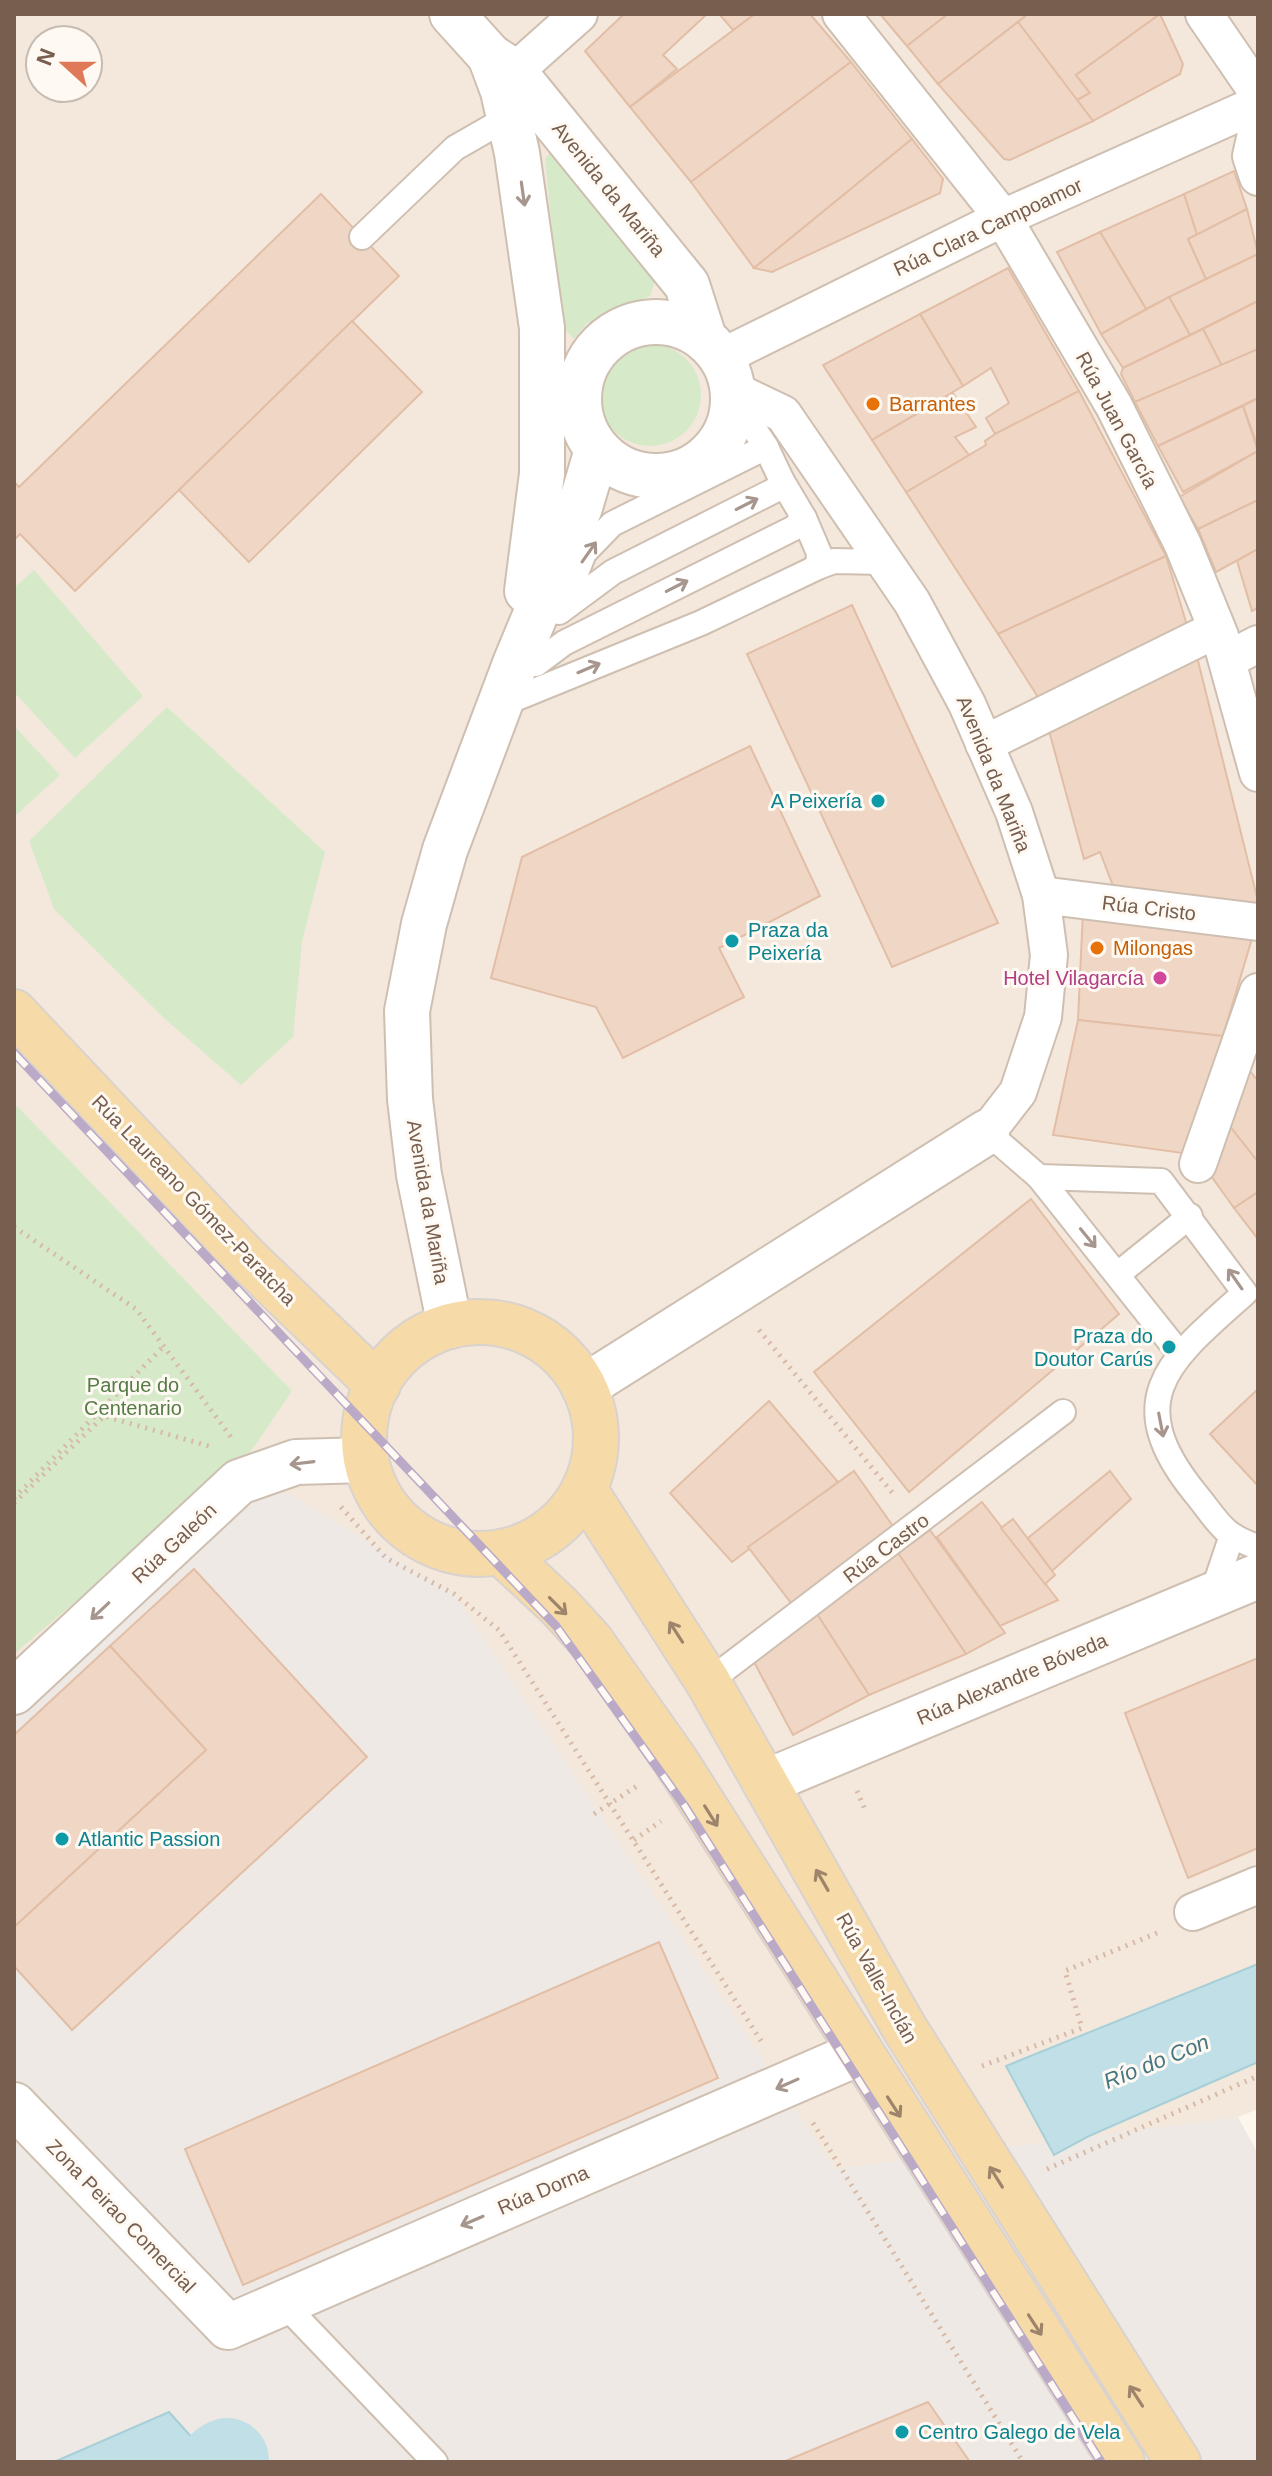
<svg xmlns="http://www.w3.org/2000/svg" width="1272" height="2476" viewBox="0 0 1272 2476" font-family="Arial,sans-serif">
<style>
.residential{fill:#f3e8db;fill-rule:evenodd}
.industrial{fill:#eee9e4}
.green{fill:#d6eaca}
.water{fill:#c1dfe6;stroke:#a7cfd7;stroke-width:2}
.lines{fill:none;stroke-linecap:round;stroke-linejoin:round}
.river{stroke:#c1dfe6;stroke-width:84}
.building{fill:#f0d7c5;stroke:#e2bea6;stroke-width:2}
.service-casing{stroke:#cebfb1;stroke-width:28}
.pedestrian-casing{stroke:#cebfb1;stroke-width:40}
.minor-casing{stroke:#cebfb1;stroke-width:48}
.tertiary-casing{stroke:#cebfb1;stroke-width:48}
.primary-casing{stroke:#d9d2ce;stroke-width:48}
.path{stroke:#d6baa7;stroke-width:5;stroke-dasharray:2 6;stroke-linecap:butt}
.service{stroke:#fff;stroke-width:24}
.pedestrian{stroke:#fff;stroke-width:36}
.minor{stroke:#fff;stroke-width:44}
.tertiary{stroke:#fff;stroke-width:44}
.primary{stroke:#f6dba9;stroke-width:44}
.rail-casing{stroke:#baa9c7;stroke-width:9}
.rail{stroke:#fefaf3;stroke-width:6;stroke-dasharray:18;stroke-linecap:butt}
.oneway{stroke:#a7968d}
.oneway2{stroke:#9d846a}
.food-dot{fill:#e8710a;stroke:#fefaf3;stroke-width:3}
.culture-dot{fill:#0f9aa8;stroke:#fefaf3;stroke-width:3}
.hotel-dot{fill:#d1479c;stroke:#fefaf3;stroke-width:3}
.labels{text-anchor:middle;stroke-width:6;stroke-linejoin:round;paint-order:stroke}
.street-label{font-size:20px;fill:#775e4f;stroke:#fefaf3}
.food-label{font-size:20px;fill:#c56008;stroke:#fefaf3;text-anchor:start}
.culture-label{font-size:20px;fill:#0d838f;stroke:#fefaf3;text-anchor:start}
.hotel-label{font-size:20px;fill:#b23c85;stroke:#fefaf3;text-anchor:end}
.park-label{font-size:20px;fill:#557c47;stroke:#fefaf3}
.water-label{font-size:22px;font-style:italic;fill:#467782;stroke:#fefaf3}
</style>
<rect width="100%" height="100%" fill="#fcf6ec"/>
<path class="residential" d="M14 14H1258V2109L1238 2117 228 2327 14 2073ZM40 40H88V88H40Z"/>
<polygon class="industrial" points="265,1479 454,1594 835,2169 1238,2117 1258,2154 1258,2462 14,2462 14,1703"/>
<g class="green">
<polygon points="550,153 656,278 650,296 586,324 574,339 555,318 558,292 545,159"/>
<circle cx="650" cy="395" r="51"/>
<polygon points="34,570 143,696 75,758 14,692 14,588"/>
<polygon points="167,707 325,852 302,941 293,1037 241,1085 164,1018 54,909 29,841"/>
<polygon points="14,726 60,775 14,817"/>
<polygon points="14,1103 292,1391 249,1454 14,1654"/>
</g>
<g class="water">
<polygon points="1258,1964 1258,2062 1089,2136 1054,2155 1006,2066"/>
<polygon points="169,2412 214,2462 54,2462"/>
</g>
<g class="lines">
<polyline class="river" points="223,2462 227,2460"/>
</g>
<g class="building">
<polygon points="624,14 707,14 663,55 677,69 630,107 585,51"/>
<polygon points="719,14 755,14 733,30"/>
<polygon points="755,14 810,14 851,62 691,182 630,107"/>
<polygon points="880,14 948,14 907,46"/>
<polygon points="948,14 1028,14 938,84 907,46"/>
<polygon points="1028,14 1160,14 1076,75 1090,93 1077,100 1018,22"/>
<polygon points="1160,14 1183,64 1180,74 1093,121 1077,100 1090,93 1076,75"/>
<polygon points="1018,22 1093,121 1010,160 1004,159 938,84"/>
<polygon points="851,62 912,139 754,268 691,182"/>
<polygon points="912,139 943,179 940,193 772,272 754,268"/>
<polygon points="1234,171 1247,209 1197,235 1184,194"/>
<polygon points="321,194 399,276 75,591 20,534 14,540 14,482 19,487"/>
<polygon points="1184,194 1197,235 1188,239 1206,279 1146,309 1100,232"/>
<polygon points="1247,209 1258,254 1206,279 1188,239"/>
<polygon points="1100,232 1146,309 1101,334 1057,252"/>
<polygon points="1258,254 1258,301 1190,335 1169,297"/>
<polygon points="1008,268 1079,391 995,434 986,418 1009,403 991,368 963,386 920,314"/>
<polygon points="1169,297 1190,335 1123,368 1101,334"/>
<polygon points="1258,301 1258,349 1222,366 1203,329"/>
<polygon points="920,314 963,386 872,440 823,365"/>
<polygon points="352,321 422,392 249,562 179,490"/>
<polygon points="1203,329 1222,366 1135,402 1121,374 1123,368"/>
<polygon points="1258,349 1258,398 1158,446 1135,402"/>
<polygon points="1079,391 1166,556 998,634 906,492 986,445 985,441 995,434"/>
<polygon points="953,393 976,427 955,437 969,455 906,492 872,440"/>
<polygon points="1258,398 1258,447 1243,406"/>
<polygon points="1243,406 1258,451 1183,492 1158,446"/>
<polygon points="1258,451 1258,500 1198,529 1179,497"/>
<polygon points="1258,500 1258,549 1216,572 1198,529"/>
<polygon points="1258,549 1258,608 1252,611 1237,561"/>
<polygon points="1166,556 1189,632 1043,705 998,634"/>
<polygon points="852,605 998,923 892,967 747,654"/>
<polygon points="1197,657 1258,901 1258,907 1115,891 1100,852 1084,859 1048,727"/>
<polygon points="750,746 820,896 719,948 744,997 623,1058 596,1007 491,978 522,857"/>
<polygon points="1083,911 1253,935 1223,1036 1078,1020"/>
<polygon points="1078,1020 1223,1036 1189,1154 1053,1135"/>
<polygon points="1250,1071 1258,1081 1258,1162 1228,1124"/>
<polygon points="1228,1124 1258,1162 1258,1192 1234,1208 1209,1173"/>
<polygon points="1258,1192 1258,1239 1234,1208"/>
<polygon points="1031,1199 1119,1314 909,1492 814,1372"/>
<polygon points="1258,1389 1258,1486 1210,1434"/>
<polygon points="769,1401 838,1482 732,1562 670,1493"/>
<polygon points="854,1471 895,1529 795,1608 748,1547"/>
<polygon points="1110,1471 1131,1499 1052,1571 1028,1538"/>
<polygon points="982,1502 1058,1600 1000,1626 937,1537"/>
<polygon points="1013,1519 1055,1575 1045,1584 1001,1528"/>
<polygon points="930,1530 1005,1633 966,1654 898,1553"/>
<polygon points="898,1553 966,1654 869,1695 817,1614"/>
<polygon points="194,1569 367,1757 72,2030 14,1966 14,1927 206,1750 110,1646"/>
<polygon points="817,1614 869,1695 793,1735 754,1662"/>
<polygon points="110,1646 206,1750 14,1927 14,1735"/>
<polygon points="1258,1658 1258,1848 1188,1878 1125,1713"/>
<polygon points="659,1942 718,2078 243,2285 185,2149"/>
<polygon points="928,2402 970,2462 783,2462"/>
</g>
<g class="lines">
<g class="service-casing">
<g id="service">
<polyline points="362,237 455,148 509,117"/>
<polyline points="804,518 819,553 818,567"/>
<polyline points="572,583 584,553 612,524 766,447 734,398"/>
<polyline points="559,612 613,572 775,490 782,481 766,447"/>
<polyline points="536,664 564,643 794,528 804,518 782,481"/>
<polyline points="517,698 701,623 818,567 834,561 884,562"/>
<polyline points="987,1132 1039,1177 1179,1353"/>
<path d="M1039 1177 1161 1181 1245 1293C1171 1359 1118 1398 1195 1493 1219 1522 1221 1535 1258 1547"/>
<polyline points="1118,1274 1190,1216"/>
<polyline points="1212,1595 1231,1538"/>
<polyline points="708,1682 1063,1412"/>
<polyline points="283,2303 435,2462"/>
</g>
</g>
<g class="pedestrian-casing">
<g id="pedestrian">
<polyline points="841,14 1003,218 1114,406 1183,545 1220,636 1258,773"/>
<polyline points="1204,14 1258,93"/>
<polyline points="514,72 579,14"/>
<polyline points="1258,125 1251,156 1258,177"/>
<polyline points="722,357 1003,218 1258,104"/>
<polyline points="733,390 783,414 912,602 967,704 1014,812 1041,895 1049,955 1043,1017 1018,1092 987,1132"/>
<polyline points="1229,659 1258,644"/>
<polyline points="984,744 1217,629"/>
<polyline points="1041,895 1258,922"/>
<polyline points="1198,1164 1258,992"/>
<polyline points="1193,1912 1258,1885"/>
</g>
</g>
<g class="minor-casing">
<g id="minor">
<polyline points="14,1692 239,1482 296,1462 366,1460"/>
<polyline points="766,1782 1258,1576"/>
<polyline points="14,2105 228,2327 859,2053"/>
</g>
</g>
<g class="tertiary-casing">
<g id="tertiary">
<polyline points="452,14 490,56 514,72 687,285 704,338"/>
<polyline points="490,56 503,91 517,153 542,328 542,474 527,591"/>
<circle cx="656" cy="399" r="77"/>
<polyline points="450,1326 419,1175 410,1099 407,1011 424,924 445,850 515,664 580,507 597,450"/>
<polyline points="584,1387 987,1132"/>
</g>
</g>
<g class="primary-casing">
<g id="primary">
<polyline points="14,1012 245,1257 378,1385"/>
<circle cx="480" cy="1438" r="116"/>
<polyline points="584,1489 708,1682 905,2029 1178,2462"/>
<polyline points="501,1552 559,1606 591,1641 675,1760 1122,2462"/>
</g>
</g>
<g class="path">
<polyline points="14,1227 136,1309 231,1437"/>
<polyline points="759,1330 895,1496"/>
<polyline points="14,1498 162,1348"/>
<polyline points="14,1503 104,1416 209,1446"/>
<polyline points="341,1507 386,1558 454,1594 499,1630 763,2044"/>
<polyline points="857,1791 866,1812"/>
<polyline points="594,1814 637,1786"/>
<polyline points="634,1840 661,1821"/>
<polyline points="982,2066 1082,2028 1065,1971 1157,1933"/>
<polyline points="813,2123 1023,2462"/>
<polyline points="1047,2169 1258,2076"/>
</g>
<use href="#service" class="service"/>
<use href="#pedestrian" class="pedestrian"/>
<use href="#minor" class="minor"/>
<use href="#tertiary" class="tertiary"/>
<use href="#primary" class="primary"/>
<g class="rail-casing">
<polyline id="rail" points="14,1053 556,1626 684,1805 1101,2462"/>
</g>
<use href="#rail" class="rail"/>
</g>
<defs><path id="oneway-shaft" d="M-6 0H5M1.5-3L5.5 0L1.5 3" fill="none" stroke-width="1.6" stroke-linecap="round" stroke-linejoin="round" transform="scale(2)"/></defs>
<g class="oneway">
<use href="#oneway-shaft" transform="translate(523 194) rotate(82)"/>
<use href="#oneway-shaft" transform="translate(747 504) rotate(-27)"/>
<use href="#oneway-shaft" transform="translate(589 552) rotate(-55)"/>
<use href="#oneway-shaft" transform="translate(677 586) rotate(-27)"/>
<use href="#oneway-shaft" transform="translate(589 668) rotate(-23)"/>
<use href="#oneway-shaft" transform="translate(1088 1238) rotate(51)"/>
<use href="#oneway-shaft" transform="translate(1235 1279) rotate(-125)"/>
<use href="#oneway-shaft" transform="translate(1161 1425) rotate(79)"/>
<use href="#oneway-shaft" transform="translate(302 1463) rotate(173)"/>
<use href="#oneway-shaft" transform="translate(100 1611) rotate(137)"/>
<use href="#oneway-shaft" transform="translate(787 2084) rotate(156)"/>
<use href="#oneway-shaft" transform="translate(472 2221) rotate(157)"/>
</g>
<g class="oneway2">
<use href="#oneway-shaft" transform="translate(558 1606) rotate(45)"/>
<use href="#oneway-shaft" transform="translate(676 1632) rotate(-123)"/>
<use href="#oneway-shaft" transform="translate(711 1816) rotate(58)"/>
<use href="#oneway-shaft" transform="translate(822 1880) rotate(-120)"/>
<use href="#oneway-shaft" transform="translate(894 2107) rotate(57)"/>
<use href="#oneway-shaft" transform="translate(996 2177) rotate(-122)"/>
<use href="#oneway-shaft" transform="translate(1035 2325) rotate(57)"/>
<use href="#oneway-shaft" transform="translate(1136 2396) rotate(-123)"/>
</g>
<g class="food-dot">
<circle cx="873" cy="404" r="8"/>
<circle cx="1097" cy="948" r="8"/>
</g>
<g class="culture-dot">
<circle cx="878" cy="801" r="8"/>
<circle cx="732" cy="941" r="8"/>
<circle cx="1169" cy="1347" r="8"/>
<circle cx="62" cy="1839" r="8"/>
<circle cx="902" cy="2432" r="8"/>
</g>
<circle class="hotel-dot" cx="1160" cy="978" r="8"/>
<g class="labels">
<g class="street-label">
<text transform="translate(609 189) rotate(51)" y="7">Avenida da Mariña</text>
<text transform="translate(988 227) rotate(-25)" y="7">Rúa Clara Campoamor</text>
<text transform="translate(1117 420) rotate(62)" y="7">Rúa Juan García</text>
<text transform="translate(994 774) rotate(68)" y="7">Avenida da Mariña</text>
<text transform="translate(1149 908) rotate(7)" y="7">Rúa Cristo</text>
<text transform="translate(194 1200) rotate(46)" y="7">Rúa Laureano Gómez-Paratcha</text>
<text transform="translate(428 1202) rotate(80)" y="7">Avenida da Mariña</text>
<text transform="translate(174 1543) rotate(-43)" y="7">Rúa Galeón</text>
<text transform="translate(886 1548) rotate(-37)" y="7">Rúa Castro</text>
<text transform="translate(1012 1679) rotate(-23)" y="7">Rúa Alexandre Bóveda</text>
<text transform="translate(877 1978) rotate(61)" y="7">Rúa Valle-Inclán</text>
<text transform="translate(543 2190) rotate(-23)" y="7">Rúa Dorna</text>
<text transform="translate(121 2216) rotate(46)" y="7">Zona Peirao Comercial</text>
</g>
<g class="food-label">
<text x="889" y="411">Barrantes</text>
<text x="1113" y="955">Milongas</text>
</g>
<g class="culture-label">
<text x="862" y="808" text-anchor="end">A Peixería</text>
<text x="748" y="937">Praza da<tspan x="748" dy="23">Peixería</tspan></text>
<text x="1153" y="1343" text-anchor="end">Praza do<tspan x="1153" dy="23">Doutor Carús</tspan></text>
<text x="78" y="1846">Atlantic Passion</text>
<text x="918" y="2439">Centro Galego de Vela</text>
</g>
<g class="hotel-label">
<text x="1144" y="985">Hotel Vilagarcía</text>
</g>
<g class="park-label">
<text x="133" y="1392">Parque do<tspan x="133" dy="23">Centenario</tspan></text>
</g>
<g class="water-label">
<text transform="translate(1156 2061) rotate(-22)" y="8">Río do Con</text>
</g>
</g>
<rect width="1272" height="2476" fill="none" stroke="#775e4f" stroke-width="32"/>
<g transform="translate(64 64) rotate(291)"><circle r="38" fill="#fefaf3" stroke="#c8bcb1" stroke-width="2"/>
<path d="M0-6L14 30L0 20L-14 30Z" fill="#df7958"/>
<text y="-12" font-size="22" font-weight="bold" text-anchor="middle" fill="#775e4f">N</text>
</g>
</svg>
